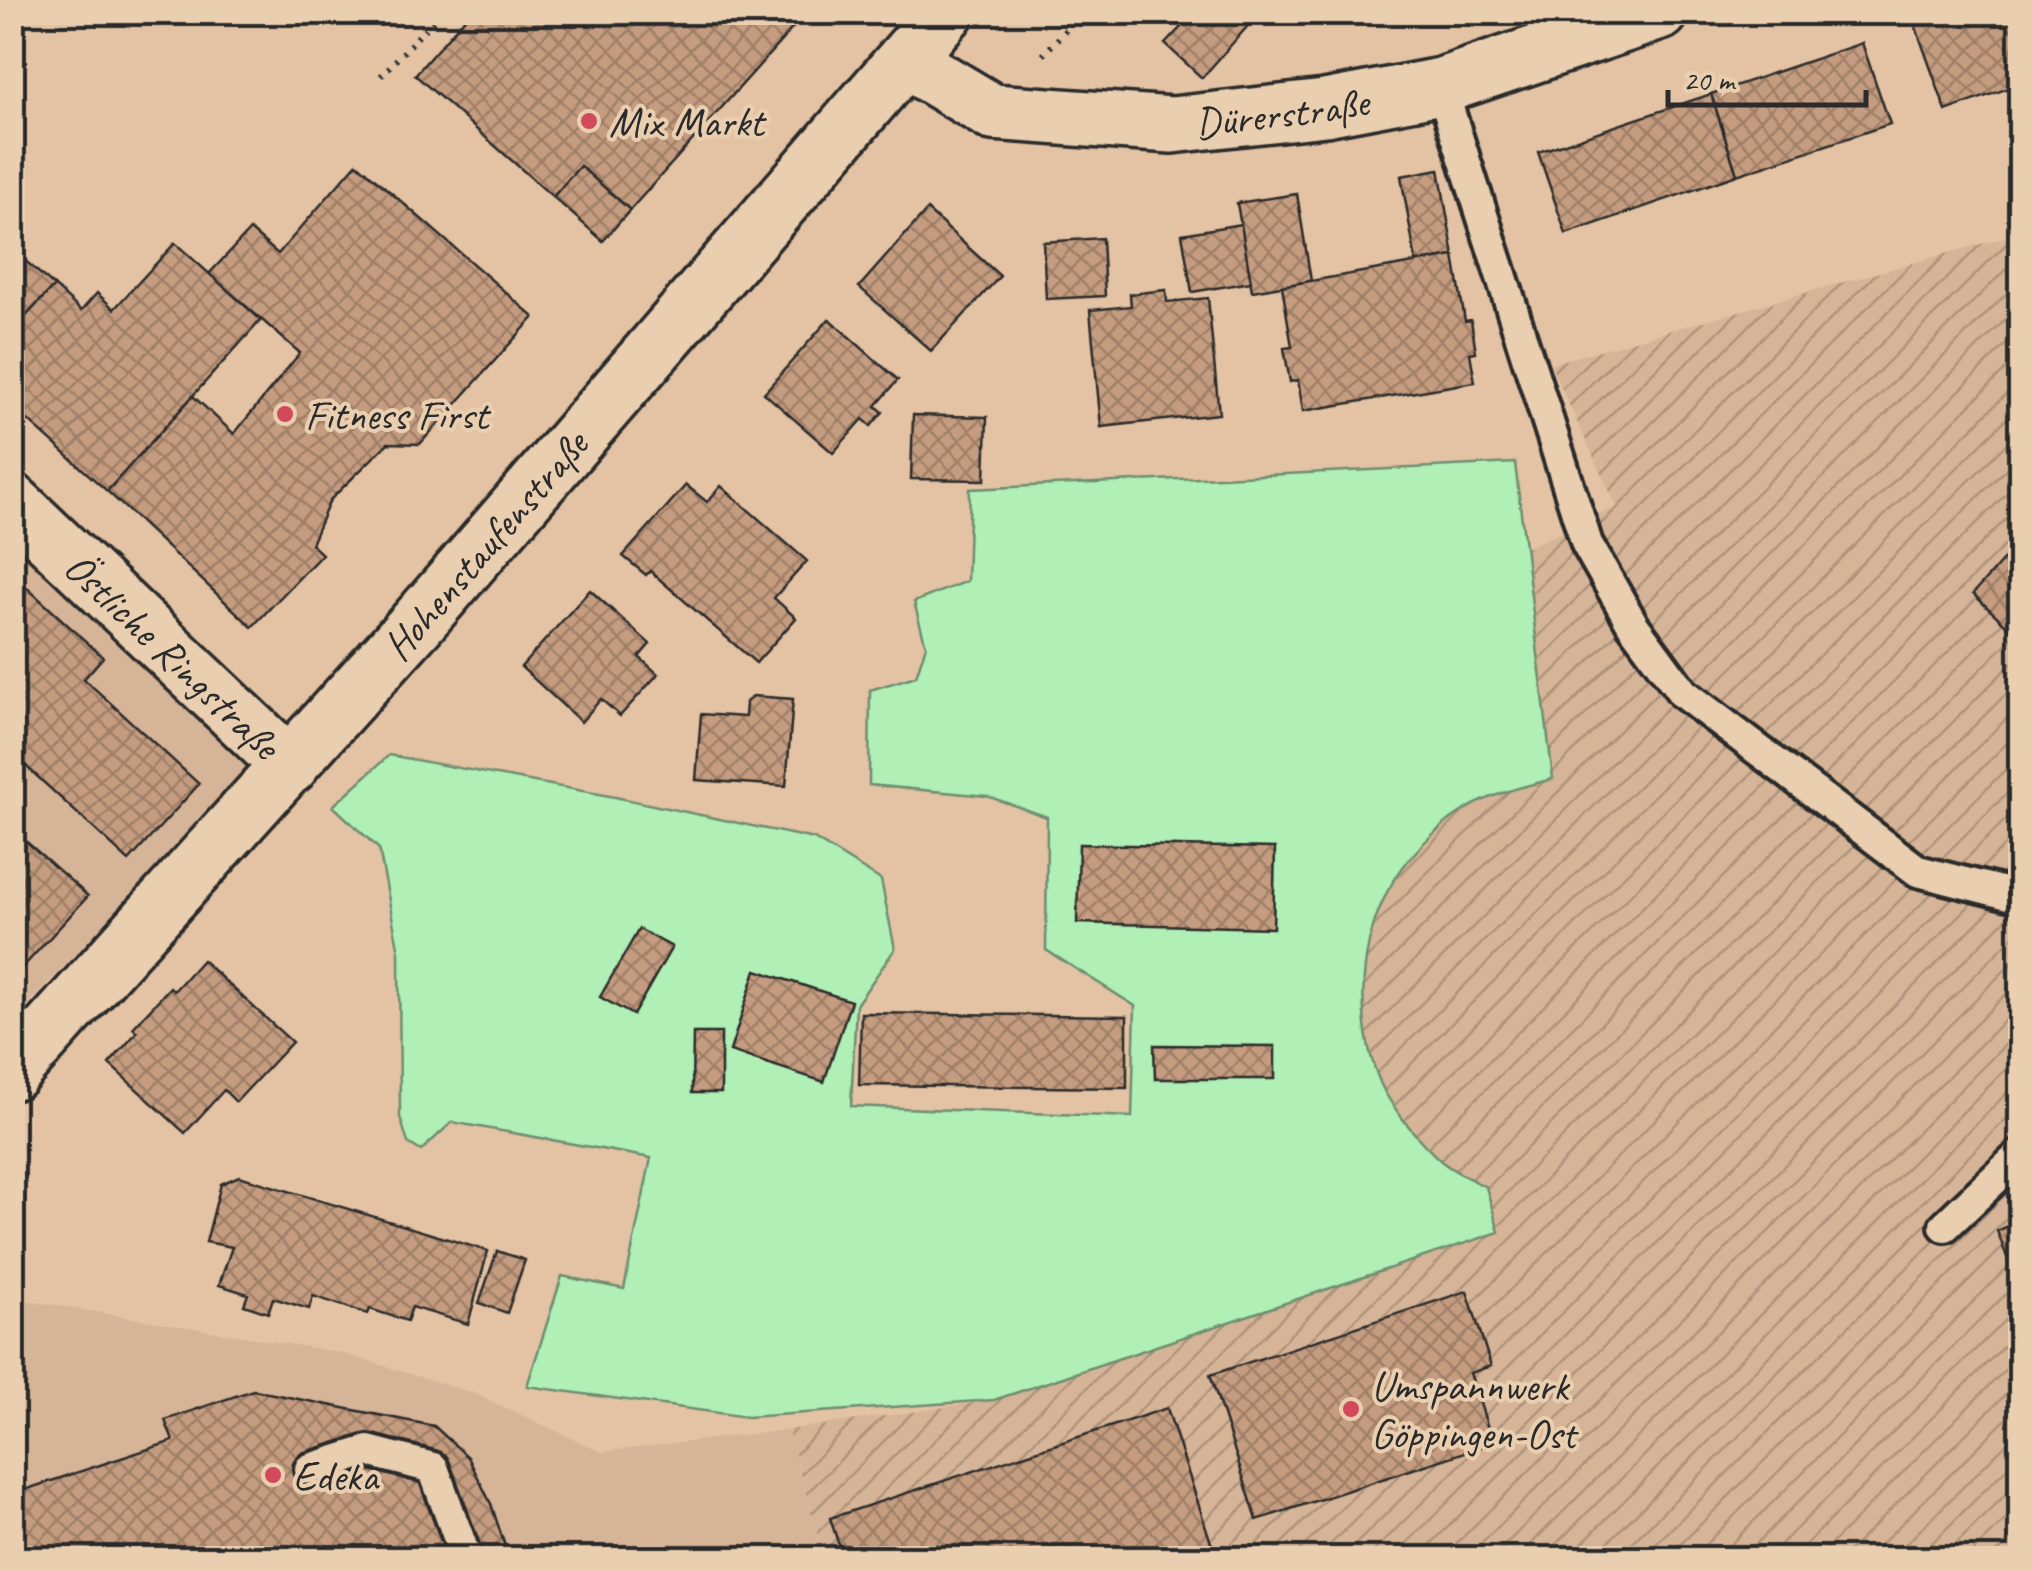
<svg xmlns="http://www.w3.org/2000/svg" width="2033" height="1571" viewBox="0 0 2033 1571" font-family="Caveat,sans-serif">
<style>
.built{fill:#d6b497}
.industrial{fill:url(#industrial-furrows)}
.grass{fill:#b0efb6;stroke:#6e8d70;stroke-width:2.5}
.building{fill:url(#building-cross-hatch);stroke:#2b2b2b;stroke-width:2.5}
.lines{fill:none;stroke-linecap:round;stroke-linejoin:round}
.lane-casing{stroke:#2b2b2b;stroke-width:38}
.street-casing{stroke:#2b2b2b;stroke-width:62}
.secondary-casing{stroke:#2b2b2b;stroke-width:62}
.path{stroke:#2b2b2b;stroke-width:6;stroke-dasharray:2.5 8;stroke-linecap:butt}
.lane{stroke:#e9cfb0;stroke-width:30}
.street{stroke:#e9cfb0;stroke-width:55}
.secondary{stroke:#e9cfb0;stroke-width:55}
.poi-dot{fill:#d1495b;stroke:#e9cfb0;stroke-width:4}
.labels{text-anchor:middle;stroke-width:8;stroke-linejoin:round;paint-order:stroke}
.street-label{font-size:42px;fill:#2b2b2b;stroke:#e9cfb0}
.poi-label{font-size:42px;fill:#2b2b2b;stroke:#e9cfb0;text-anchor:start}
</style>
<defs>
<pattern id="industrial-furrows" width="10" height="10" patternUnits="userSpaceOnUse" patternTransform="scale(2.5)"><rect width="10" height="10" fill="#d6b497"/><path d="M-1 1l2-2M0 10L10 0M9 11l2-2" fill="none" stroke="#ae937b"/></pattern>
<pattern id="building-cross-hatch" width="8" height="8" patternUnits="userSpaceOnUse" patternTransform="scale(2.5)"><rect width="8" height="8" fill="#c59c7f"/><path d="M0 0l8 8M0 8l8-8" fill="none" stroke="#a07f68"/></pattern>
</defs>
<rect width="100%" height="100%" fill="#e3c3a4"/>
<filter id="ink" filterUnits="userSpaceOnUse"><feTurbulence type="fractalNoise" baseFrequency=".01" numOctaves="2"/><feDisplacementMap in="SourceGraphic" scale="20" xChannelSelector="R" yChannelSelector="G"/><feConvolveMatrix kernelMatrix="1 2 1 2 8 2 1 2 1" color-interpolation-filters="sRGB"/></filter>
<g filter="url(#ink)">
<g class="built">
<polygon points="12,541 254,765 13,1020 12,1020"/>
<polygon points="12,1298 337,1352 473,1393 602,1452 788,1430 824,1558 13,1558"/>
</g>
<polygon class="industrial" points="2020,233 2020,1558 824,1558 788,1430 994,1400 1486,1187 1442,1162 1410,1128 1380,1083 1368,1041 1363,1002 1366,955 1382,903 1409,859 1456,816 1503,792 1553,779 1524,549 1617,507 1550,364"/>
<path class="grass" d="M1515 463 1553 779C1520 787 1483 796 1454 817 1425 838 1396 870 1382 903 1358 957 1357 1028 1380 1082 1390 1106 1420 1142 1440 1160 1452 1171 1471 1179 1486 1187L1499 1232 994 1400 747 1417 527 1386 562 1276 624 1289 651 1158 452 1122 421 1151 408 1143 400 1117 399 952 379 849 333 806 389 755 615 797 814 839 881 880 895 949 856 1005 851 1106 1132 1117 1135 1006 1046 950 1047 817 987 796 869 785 870 690 916 676 926 646 914 602 967 581 970 489Z"/>
<g class="building">
<polygon points="470,12 807,12 630,210 580,166 553,197 415,75"/>
<polygon points="1164,12 1260,12 1202,78 1165,44 1181,27"/>
<polygon points="1942,12 2020,12 2020,84 1946,111 1914,22"/>
<polygon points="1862,43 1890,124 1737,175 1711,94"/>
<polygon points="1711,94 1737,175 1566,234 1538,152"/>
<polygon points="357,163 534,317 420,444 388,443 330,500 311,544 322,554 252,627 107,491 193,396 234,434 300,353 209,274 250,230 278,254"/>
<polygon points="580,166 630,210 603,241 553,197"/>
<polygon points="1439,169 1454,256 1416,262 1401,176"/>
<polygon points="1297,194 1311,281 1252,291 1237,203"/>
<polygon points="927,210 1000,276 931,351 859,287"/>
<polygon points="1241,224 1251,282 1192,292 1182,234"/>
<polygon points="1102,238 1105,296 1046,299 1043,242"/>
<polygon points="175,243 261,320 107,491 12,406 12,331 54,286 81,311 97,293 114,309"/>
<polygon points="12,249 54,286 12,331"/>
<polygon points="1454,256 1465,321 1471,320 1476,352 1470,353 1475,382 1303,411 1298,380 1290,382 1284,348 1292,347 1282,286"/>
<polygon points="1166,290 1167,302 1208,298 1219,414 1101,427 1090,310 1131,306 1130,294"/>
<polygon points="829,319 898,380 876,406 883,412 871,426 863,419 833,453 764,393"/>
<polygon points="913,415 987,417 985,480 911,479"/>
<polygon points="686,485 707,502 721,486 807,561 774,598 796,618 756,663 650,571 646,575 623,556"/>
<polygon points="2020,541 2020,638 1973,594"/>
<polygon points="12,574 103,657 84,679 199,784 129,861 14,755 12,757"/>
<polygon points="590,590 650,644 639,657 658,674 620,716 601,699 581,722 521,667"/>
<polygon points="753,696 793,699 786,786 696,780 701,714 745,717 746,702"/>
<polygon points="12,829 88,896 12,979"/>
<polygon points="1079,844 1275,848 1273,928 1077,923"/>
<polygon points="639,929 672,947 633,1015 600,997"/>
<polygon points="202,960 292,1042 236,1102 224,1090 185,1133 109,1064 137,1032 133,1028 170,987 174,991"/>
<polygon points="756,970 851,1001 824,1082 730,1051"/>
<polygon points="861,1013 1127,1016 1127,1088 859,1085"/>
<polygon points="693,1033 721,1033 721,1093 692,1093"/>
<polygon points="1154,1045 1275,1046 1275,1079 1155,1079"/>
<polygon points="239,1176 488,1251 468,1324 412,1307 407,1321 370,1309 368,1314 313,1296 309,1309 273,1298 268,1313 244,1305 248,1294 219,1285 232,1247 206,1242 221,1184"/>
<polygon points="2020,1221 2020,1282 2017,1283 1997,1231"/>
<polygon points="497,1251 525,1260 507,1313 479,1303"/>
<polygon points="1467,1291 1491,1366 1470,1373 1493,1443 1257,1520 1210,1375"/>
<polygon points="253,1390 434,1426 468,1457 491,1504 509,1558 12,1558 12,1494 173,1441 165,1420"/>
<polygon points="1167,1408 1216,1558 843,1558 830,1518"/>
</g>
<g class="lines">
<g class="lane-casing">
<g id="lane">
<polyline points="1441,86 1587,544 1633,625 1683,693 1918,871 2020,897"/>
<polyline points="1945,1226 2020,1155"/>
<polyline points="310,1469 368,1451 433,1468 466,1558"/>
</g>
</g>
<g class="street-casing">
<g id="street">
<path id="s1" d="M905 60 992 112 1172 125 1325 108 1441 86 1660 12"/>
<path id="s2" d="M12 502 290 766"/>
</g>
</g>
<g class="secondary-casing">
<g id="secondary">
<path id="s3" d="M12 1072 418 622 946 12"/>
</g>
</g>
<g class="path">
<polyline points="1043,55 1082,12"/>
<polyline points="381,76 441,12"/>
</g>
<use href="#lane" class="lane"/>
<use href="#street" class="street"/>
<use href="#secondary" class="secondary"/>
</g>
</g>
<g class="poi-dot">
<circle cx="589" cy="121" r="10"/>
<circle cx="285" cy="414" r="10"/>
<circle cx="1351" cy="1409" r="10"/>
<circle cx="273" cy="1475" r="10"/>
</g>
<g class="labels">
<g class="street-label">
<text dy="15" stroke="none"><textPath href="#s1" startOffset="392">Dürerstraße</textPath></text>
<text dy="15" stroke="none"><textPath href="#s3" startOffset="708">Hohenstaufenstraße</textPath></text>
<text dy="15" stroke="none"><textPath href="#s2" startOffset="222">Östliche Ringstraße</textPath></text>
</g>
<g class="poi-label">
<text x="609" y="136">Mix Markt</text>
<text x="305" y="429">Fitness First</text>
<text x="1371" y="1400">Umspannwerk<tspan x="1371" dy="48">Göppingen-Ost</tspan></text>
<text x="293" y="1490">Edeka</text>
</g>
</g>
<rect width="2033" height="1571" fill="none" stroke="#e9cfb0" stroke-width="50"/>
<rect x="25" y="25" width="1983" height="1521" fill="none" stroke="#2b2b2b" stroke-width="4" filter="url(#ink)"/>
<path d="M1668 90v15h198v-15" fill="none" stroke="#2b2b2b" stroke-width="5"/>
<text x="1683" y="90" font-size="30" fill="#2b2b2b" stroke="#e9cfb0" stroke-width="8" paint-order="stroke">20 m</text>
</svg>
